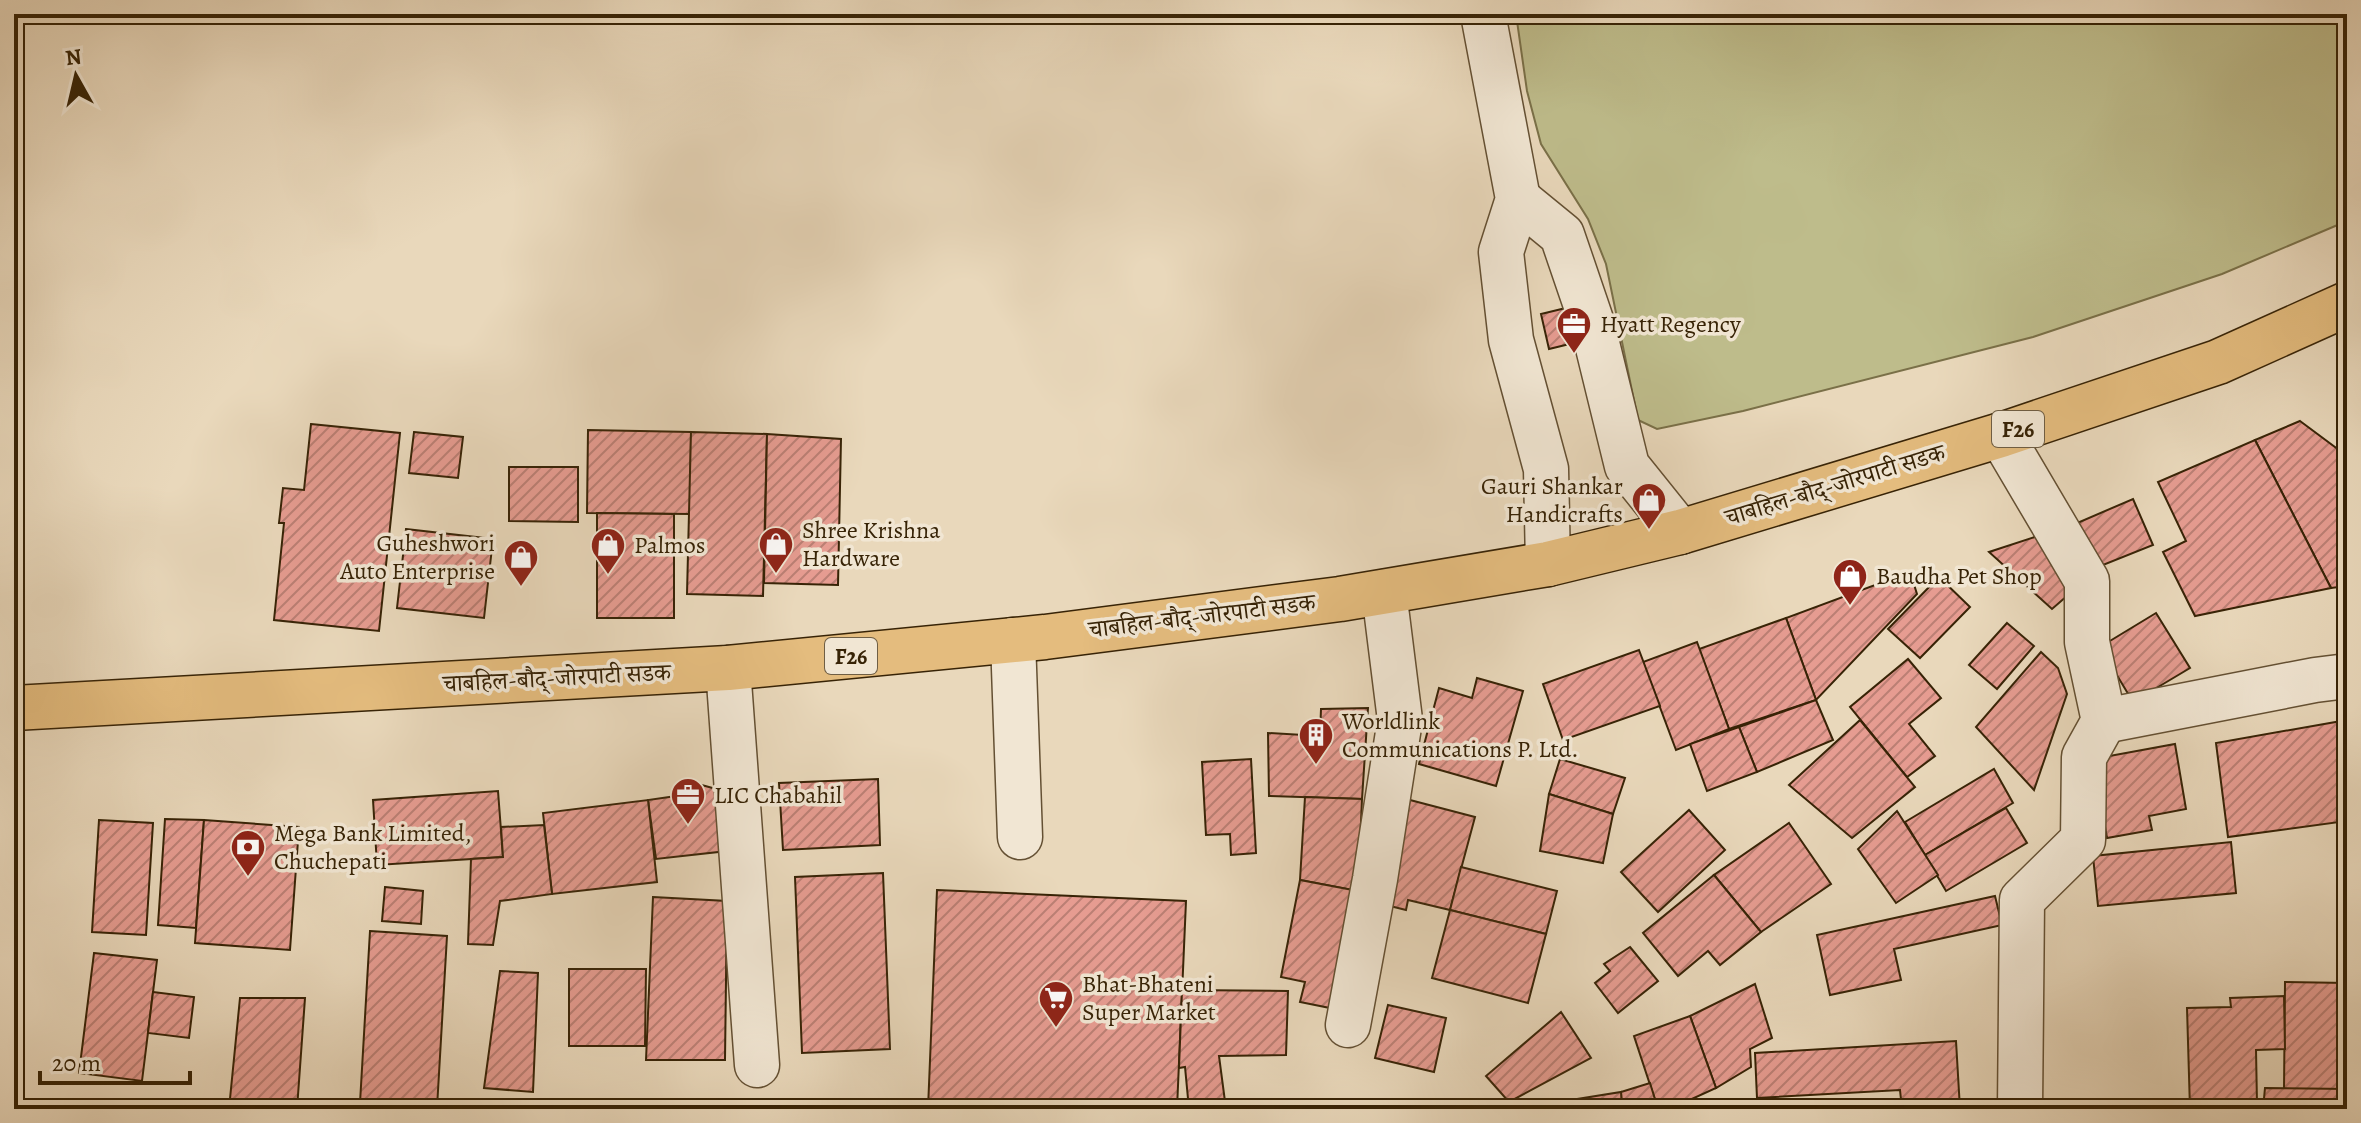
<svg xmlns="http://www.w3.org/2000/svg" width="2361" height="1123" viewBox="0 0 2361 1123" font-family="Alegreya,'Noto Serif Devanagari',serif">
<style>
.grass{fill:#bebc8b;stroke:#7a7048;stroke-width:2}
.building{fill:url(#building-hatch);stroke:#372306;stroke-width:2}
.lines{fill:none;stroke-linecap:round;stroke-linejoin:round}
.minor-casing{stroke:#645033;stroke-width:47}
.major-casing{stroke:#372306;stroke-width:47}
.minor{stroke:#f1e6d3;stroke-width:44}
.major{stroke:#e4bc7e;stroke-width:44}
.labels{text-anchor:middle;stroke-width:7;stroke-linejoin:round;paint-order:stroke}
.shield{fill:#f1e6d3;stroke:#6f5e44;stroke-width:2}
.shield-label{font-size:22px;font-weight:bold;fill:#372306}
.poi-label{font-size:24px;fill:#372306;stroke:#f1e6d3;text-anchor:start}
.street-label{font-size:24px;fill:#372306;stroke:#f1e6d3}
</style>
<defs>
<pattern id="building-hatch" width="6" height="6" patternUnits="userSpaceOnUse" patternTransform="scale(2)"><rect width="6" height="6" fill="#e69c91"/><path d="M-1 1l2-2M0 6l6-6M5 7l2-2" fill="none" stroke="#bb7f74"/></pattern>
</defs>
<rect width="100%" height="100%" fill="#e9d8bb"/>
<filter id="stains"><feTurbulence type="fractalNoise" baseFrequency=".0025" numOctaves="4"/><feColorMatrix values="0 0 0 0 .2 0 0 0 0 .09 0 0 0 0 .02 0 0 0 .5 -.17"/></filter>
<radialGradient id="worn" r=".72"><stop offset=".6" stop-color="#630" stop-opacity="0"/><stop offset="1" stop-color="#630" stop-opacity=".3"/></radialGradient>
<polygon class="grass" points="1516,14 2347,14 2347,221 2222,274 2033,337 1743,411 1657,429 1638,420 1606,264 1588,219 1541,144 1527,91"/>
<g class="building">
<polygon points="1574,306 1582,341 1549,349 1541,314"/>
<polygon points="2300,421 2347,456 2347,586 2331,588 2255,440"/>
<polygon points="311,424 400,433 379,631 274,620 284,523 279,523 283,488 304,490"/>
<polygon points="588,430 691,432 690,514 587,513"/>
<polygon points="414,432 463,437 458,478 409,473"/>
<polygon points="691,432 767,434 763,596 687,594"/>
<polygon points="767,434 841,439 838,585 764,583"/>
<polygon points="2255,440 2331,588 2195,616 2163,552 2186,541 2158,482"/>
<polygon points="509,467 578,467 578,522 509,521"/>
<polygon points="2133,499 2153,545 2083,573 2061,530"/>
<polygon points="597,513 674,514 674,618 597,618"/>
<polygon points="406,529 493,539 484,618 397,608"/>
<polygon points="2050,532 2083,582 2052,609 1989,552"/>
<polygon points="1910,572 1917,594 1816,700 1786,618"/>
<polygon points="1939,577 1970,607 1920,658 1888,629"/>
<polygon points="2156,613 2190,668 2133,702 2100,647"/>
<polygon points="1786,618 1816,700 1729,729 1699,649"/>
<polygon points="2007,623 2034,646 1997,689 1969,665"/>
<polygon points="1697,642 1729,729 1676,750 1643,662"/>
<polygon points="1639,650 1660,706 1563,740 1543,684"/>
<polygon points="2041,652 2058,668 2067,694 2034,790 1976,727"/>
<polygon points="1908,659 1941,698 1909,724 1935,756 1907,777 1850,707"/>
<polygon points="1477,678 1523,691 1496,786 1419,764 1439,688 1472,698"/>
<polygon points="1816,700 1833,740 1757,772 1739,727"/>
<polygon points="1368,708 1362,799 1269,796 1268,733 1320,736 1321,709"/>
<polygon points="1860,720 1915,787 1852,838 1789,785"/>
<polygon points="2347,720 2347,821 2228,837 2216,743"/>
<polygon points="1739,727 1757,772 1707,791 1690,744"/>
<polygon points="2175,744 2186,809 2149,816 2152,830 2107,838 2093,759"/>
<polygon points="1251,759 1256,853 1231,855 1230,834 1206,835 1202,762"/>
<polygon points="1560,759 1625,778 1613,814 1549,794"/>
<polygon points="1994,769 2013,803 1925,855 1905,822"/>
<polygon points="878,779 880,845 783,850 779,783"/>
<polygon points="698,784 720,790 727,851 656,859 648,800 683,795"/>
<polygon points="498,791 503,857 377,865 373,800"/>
<polygon points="1549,794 1613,814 1603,863 1540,851"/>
<polygon points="1305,797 1362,799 1358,891 1300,880"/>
<polygon points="648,800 657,882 552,894 543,813"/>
<polygon points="1410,800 1475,817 1450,910 1408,900 1406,910 1382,904"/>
<polygon points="2006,808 2027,843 1946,891 1925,855"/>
<polygon points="1689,810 1725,850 1658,912 1621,872"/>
<polygon points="1897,811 1938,875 1896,903 1858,849"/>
<polygon points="165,819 204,820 196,928 158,925"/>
<polygon points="99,820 153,823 146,935 92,932"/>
<polygon points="204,820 299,827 290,950 195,943"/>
<polygon points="1789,823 1831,884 1761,932 1714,875"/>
<polygon points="544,825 552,894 500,901 493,945 468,944 471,859 503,857 501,827"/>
<polygon points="2231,842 2236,893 2098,906 2093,856"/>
<polygon points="1461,867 1557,891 1546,934 1450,910"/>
<polygon points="883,873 890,1049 802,1053 795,877"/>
<polygon points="1714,875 1761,932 1720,965 1708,951 1678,976 1643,933"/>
<polygon points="1300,880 1358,891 1335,1009 1300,1002 1305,982 1281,977"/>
<polygon points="385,887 423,891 421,924 382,921"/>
<polygon points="937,890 1186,901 1177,1109 928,1109"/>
<polygon points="1995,896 2002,925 1894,949 1901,980 1830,995 1817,935"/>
<polygon points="653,897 727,901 725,1060 646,1060"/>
<polygon points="1450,910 1546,934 1528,1003 1432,978"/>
<polygon points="370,931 447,936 437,1108 360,1103"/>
<polygon points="1630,947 1658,981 1618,1013 1595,983 1610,971 1604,964"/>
<polygon points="94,953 157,960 142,1081 79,1073"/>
<polygon points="569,969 646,969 645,1046 569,1046"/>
<polygon points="500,971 538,973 533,1092 484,1088"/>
<polygon points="2285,982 2347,983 2347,1089 2284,1090"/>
<polygon points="1755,984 1772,1038 1750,1049 1751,1067 1716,1088 1690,1016"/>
<polygon points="1182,990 1288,991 1286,1055 1219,1056 1226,1109 1189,1109 1185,1067 1179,1068"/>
<polygon points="153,992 194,997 189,1038 148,1033"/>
<polygon points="2284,996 2285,1049 2256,1050 2257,1103 2225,1104 2225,1109 2190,1109 2187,1008 2231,1007 2230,998"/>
<polygon points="240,998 305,998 297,1109 229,1109"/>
<polygon points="1388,1005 1446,1018 1434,1072 1375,1058"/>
<polygon points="1561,1012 1591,1058 1509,1102 1486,1076"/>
<polygon points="1690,1016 1716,1088 1670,1109 1658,1109 1634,1036"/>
<polygon points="1956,1041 1960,1109 1902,1109 1900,1090 1757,1098 1755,1053"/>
<polygon points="1650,1083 1658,1109 1622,1109 1621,1092"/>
<polygon points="2265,1088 2347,1089 2347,1109 2263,1109"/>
<polygon points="1621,1092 1622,1109 1514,1109"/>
</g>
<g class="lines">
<g class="minor-casing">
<g id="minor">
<polyline points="1483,14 1518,199 1501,252 1511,340 1546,469 1548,564"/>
<polyline points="1518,199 1562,235 1592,323 1627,466 1680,532"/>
<polyline points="2001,435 2087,581 2087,642 2104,721 2084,757 2083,840 2022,900 2020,1109"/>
<polyline points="1013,640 1020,837"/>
<polyline points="728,668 757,1065"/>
<polyline points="2104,721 2315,680 2347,676"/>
<polyline points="1348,1025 1375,879 1400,720 1384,592"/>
</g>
</g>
<g class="major-casing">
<polyline id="major" points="14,708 728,668 1045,637 1340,599 1548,564 1680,532 2001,435 2218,362 2347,304"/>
</g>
<use href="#minor" class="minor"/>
<use href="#major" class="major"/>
</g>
<defs>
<g id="office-pin" transform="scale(1.8)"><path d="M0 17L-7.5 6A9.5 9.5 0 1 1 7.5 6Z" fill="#8f2418" stroke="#f1e6d3"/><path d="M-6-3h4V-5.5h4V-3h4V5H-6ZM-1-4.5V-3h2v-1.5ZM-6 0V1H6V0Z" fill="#fff"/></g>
<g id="shop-pin" transform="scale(1.8)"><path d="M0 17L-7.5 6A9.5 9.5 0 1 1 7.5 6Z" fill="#8f2418" stroke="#f1e6d3"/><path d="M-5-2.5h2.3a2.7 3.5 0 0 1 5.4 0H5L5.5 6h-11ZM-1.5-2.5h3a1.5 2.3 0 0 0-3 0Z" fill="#fff"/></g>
<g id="building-pin" transform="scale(1.8)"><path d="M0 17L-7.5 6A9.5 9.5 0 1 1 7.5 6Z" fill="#8f2418" stroke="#f1e6d3"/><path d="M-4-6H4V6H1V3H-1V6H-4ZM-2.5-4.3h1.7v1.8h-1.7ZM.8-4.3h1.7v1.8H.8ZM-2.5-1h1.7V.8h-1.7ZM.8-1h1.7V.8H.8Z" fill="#fff"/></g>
<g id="bank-pin" transform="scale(1.8)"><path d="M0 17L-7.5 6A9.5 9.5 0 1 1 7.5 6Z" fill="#8f2418" stroke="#f1e6d3"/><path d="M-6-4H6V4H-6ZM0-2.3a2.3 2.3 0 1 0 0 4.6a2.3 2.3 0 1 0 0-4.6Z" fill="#fff"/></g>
<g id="supermarket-pin" transform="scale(1.8)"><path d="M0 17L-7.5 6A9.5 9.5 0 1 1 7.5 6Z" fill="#8f2418" stroke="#f1e6d3"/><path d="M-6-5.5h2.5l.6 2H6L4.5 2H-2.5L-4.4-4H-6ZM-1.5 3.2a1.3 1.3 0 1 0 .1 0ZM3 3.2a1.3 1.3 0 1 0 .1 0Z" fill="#fff"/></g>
</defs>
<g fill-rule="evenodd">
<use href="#office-pin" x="1574" y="324"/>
<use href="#shop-pin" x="1649" y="500"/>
<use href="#shop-pin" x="776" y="544"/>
<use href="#shop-pin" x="608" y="545"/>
<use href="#shop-pin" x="521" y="557"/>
<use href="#shop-pin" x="1850" y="576"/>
<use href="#building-pin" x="1316" y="735"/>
<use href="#office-pin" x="688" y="795"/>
<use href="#bank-pin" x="248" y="847"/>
<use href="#supermarket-pin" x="1056" y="998"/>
</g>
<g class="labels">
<g class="shield">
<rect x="1992" y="411" width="52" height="36" rx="6"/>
<rect x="825" y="638" width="52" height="36" rx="6"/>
</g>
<g class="shield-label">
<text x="2018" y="437">F26</text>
<text x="851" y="664">F26</text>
</g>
<g class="poi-label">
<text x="1600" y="332">Hyatt Regency</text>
<text x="1623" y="494" text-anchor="end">Gauri Shankar<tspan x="1623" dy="28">Handicrafts</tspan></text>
<text x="802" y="538">Shree Krishna<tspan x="802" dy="28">Hardware</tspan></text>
<text x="495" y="551" text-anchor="end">Guheshwori<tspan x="495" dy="28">Auto Enterprise</tspan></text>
<text x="634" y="553">Palmos</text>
<text x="1876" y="584">Baudha Pet Shop</text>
<text x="1342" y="729">Worldlink<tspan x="1342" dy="28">Communications P. Ltd.</tspan></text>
<text x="714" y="803">LIC Chabahil</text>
<text x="274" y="841">Mega Bank Limited,<tspan x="274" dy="28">Chuchepati</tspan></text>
<text x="1082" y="992">Bhat-Bhateni<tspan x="1082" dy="28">Super Market</tspan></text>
</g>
<g class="street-label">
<text transform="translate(1835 485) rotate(-17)" y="8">चाबहिल-बौद्-जोरपाटी सडक</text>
<text transform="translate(1202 616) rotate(-7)" y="8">चाबहिल-बौद्-जोरपाटी सडक</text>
<text transform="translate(557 678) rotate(-3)" y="8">चाबहिल-बौद्-जोरपाटी सडक</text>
</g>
</g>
<rect width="2361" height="1123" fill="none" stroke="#e9d8bb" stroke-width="48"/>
<rect x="16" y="16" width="2329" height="1091" fill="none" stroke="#372306" stroke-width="4"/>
<rect x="24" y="24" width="2313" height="1075" fill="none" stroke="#372306" stroke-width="2"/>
<g transform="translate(76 76) rotate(352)" stroke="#f1e6d3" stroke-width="6" paint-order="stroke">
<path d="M0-6L14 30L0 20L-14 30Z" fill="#372306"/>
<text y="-12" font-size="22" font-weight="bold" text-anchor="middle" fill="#372306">N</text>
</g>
<path d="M40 1071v12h150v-12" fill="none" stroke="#372306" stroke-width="4"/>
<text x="52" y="1071" font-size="24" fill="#372306" stroke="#f1e6d3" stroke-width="6" paint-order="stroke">20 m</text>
<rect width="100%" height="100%" filter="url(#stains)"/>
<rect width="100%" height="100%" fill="url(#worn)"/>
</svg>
